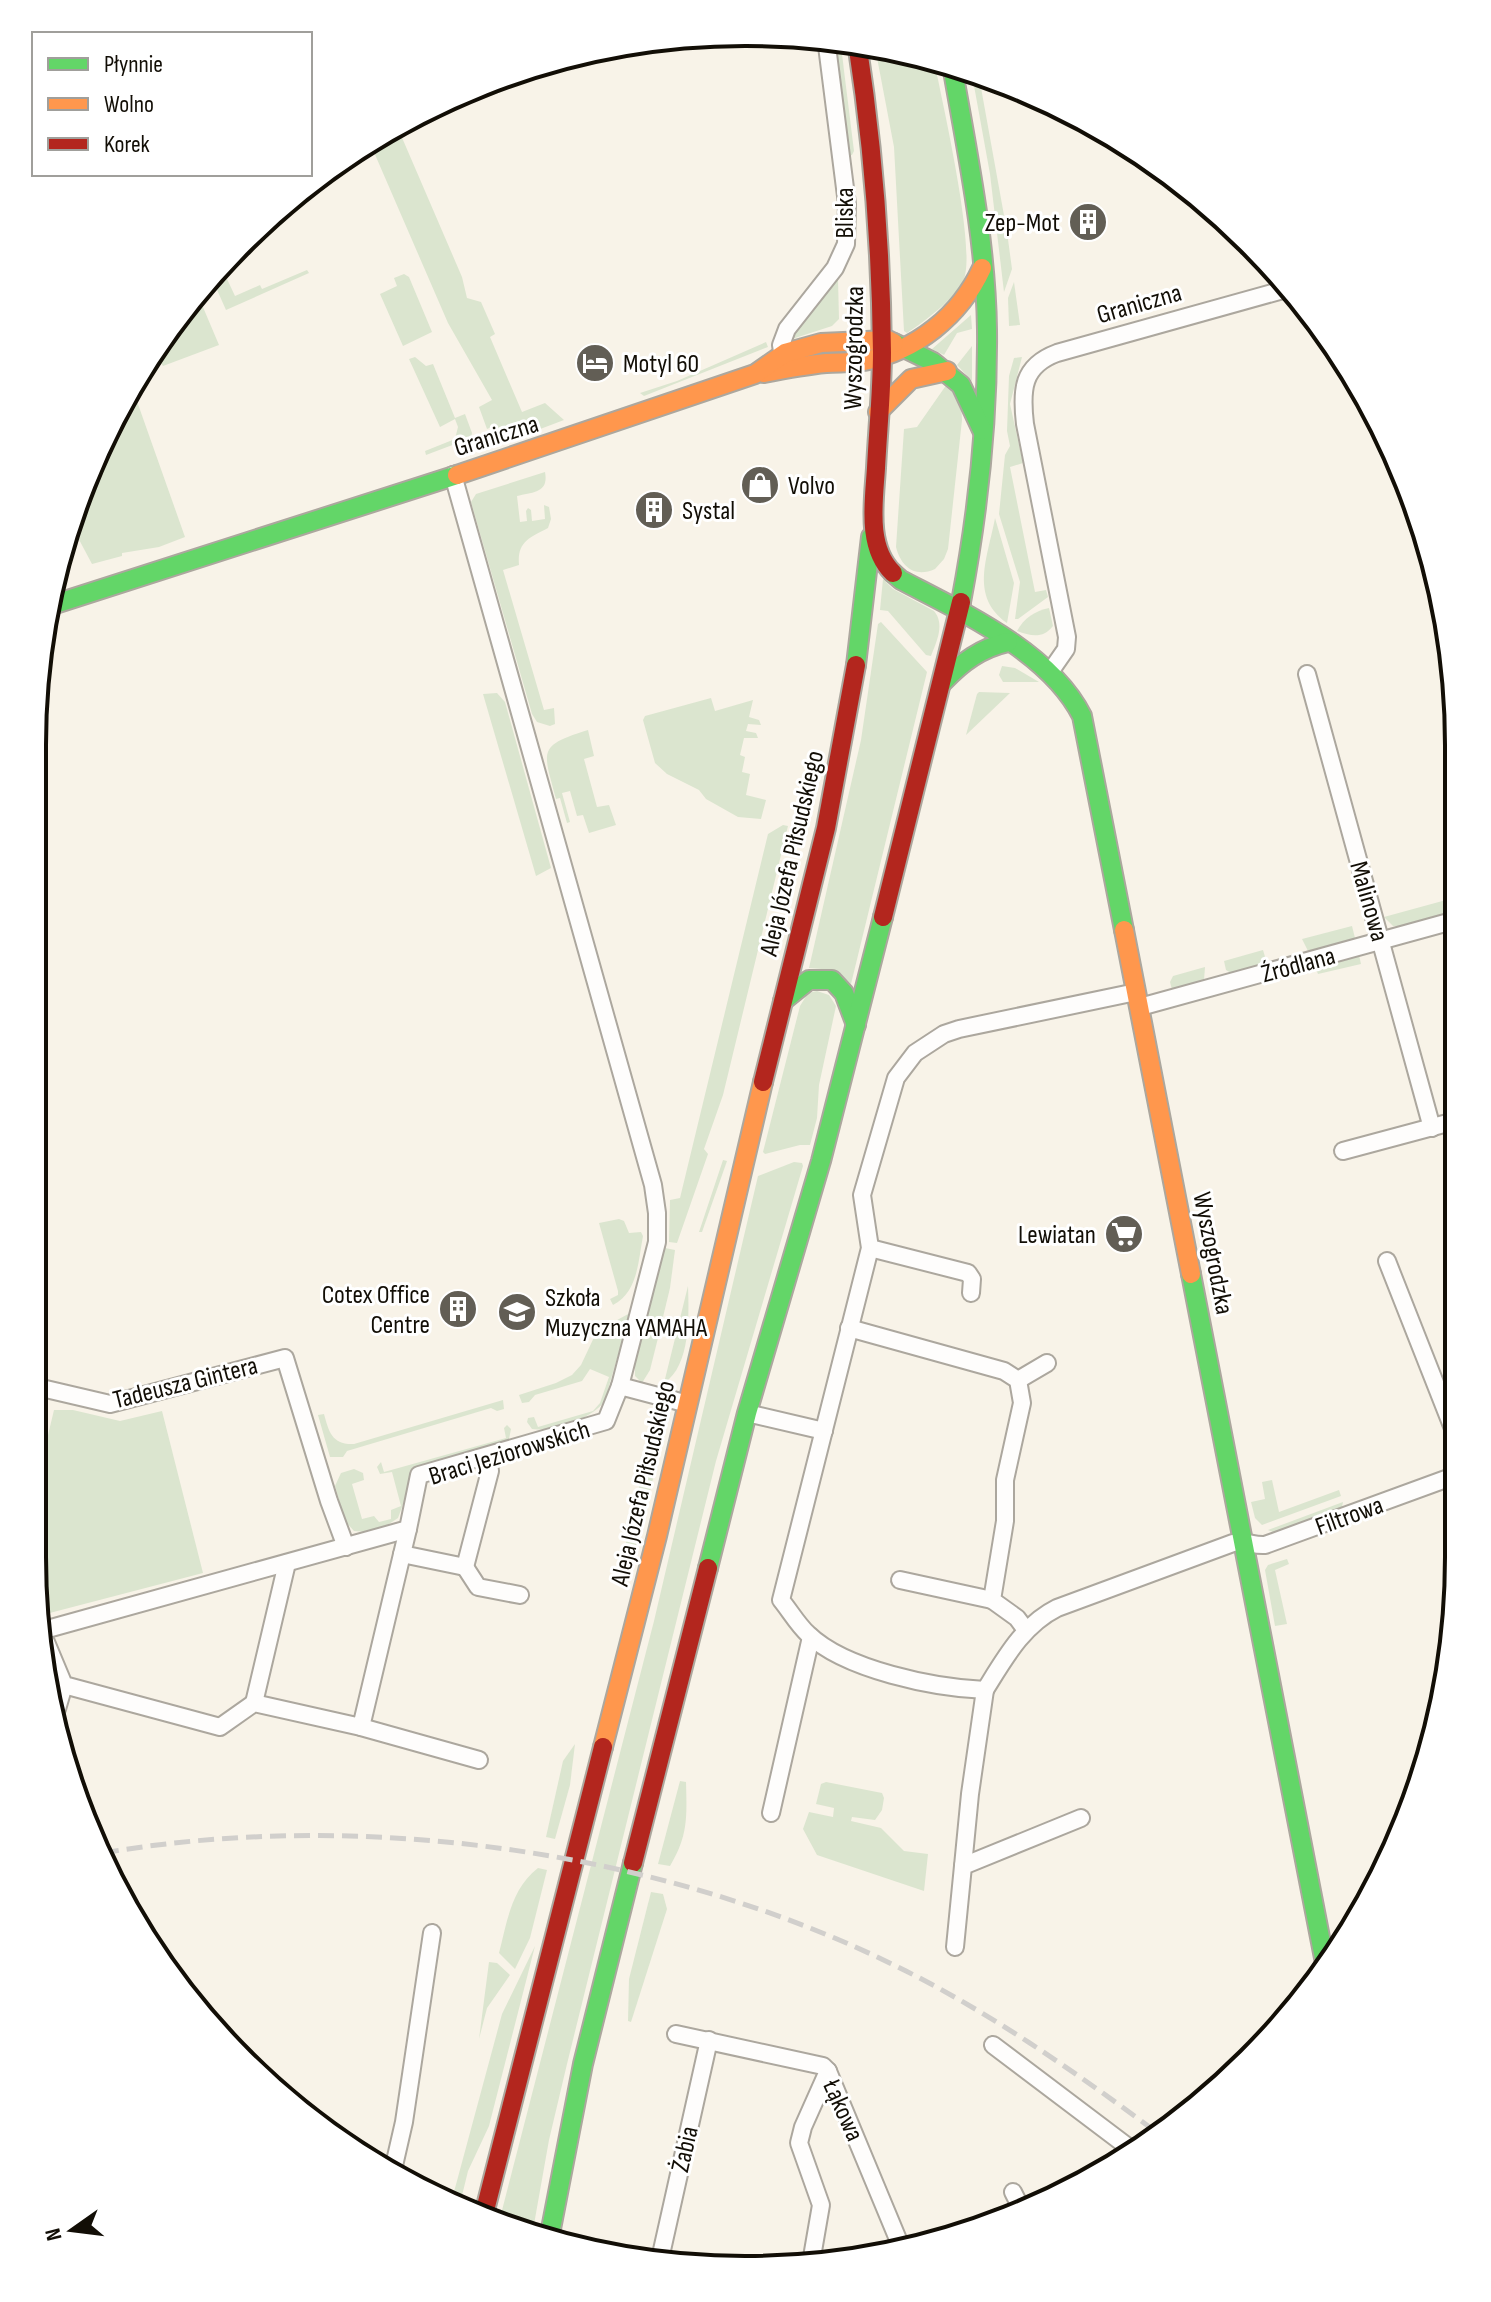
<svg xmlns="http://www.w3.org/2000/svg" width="1491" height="2302" viewBox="0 0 1491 2302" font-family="'Sofia Sans Condensed',sans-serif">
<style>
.green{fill:#dbe5cf}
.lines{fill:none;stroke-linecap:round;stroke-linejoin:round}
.street-casing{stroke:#aca79e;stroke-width:20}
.fast-casing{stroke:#aca79e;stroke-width:22}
.slow-casing{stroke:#aca79e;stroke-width:22}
.jam-casing{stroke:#aca79e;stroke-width:22}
.street{stroke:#fefdfc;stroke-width:16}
.fast{stroke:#63d668;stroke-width:18}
.slow{stroke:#ff974d;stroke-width:18}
.jam{stroke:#b3261e;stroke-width:18}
.rail{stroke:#d1cfcc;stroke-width:5;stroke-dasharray:16 8;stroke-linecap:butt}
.labels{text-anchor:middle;stroke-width:6;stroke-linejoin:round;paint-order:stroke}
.street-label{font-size:26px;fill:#120e06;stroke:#fff}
.poi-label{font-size:26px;fill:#120e06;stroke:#fff;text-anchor:start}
.rim{fill:none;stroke:#120e06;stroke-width:4}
</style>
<rect width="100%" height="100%" fill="#f8f3e8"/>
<g class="green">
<polygon points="833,38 840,38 854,151 852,155 848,156"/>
<path d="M875 47 934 60C942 101 976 247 964 279 957 297 924 322 907 333L904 331 894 147Z"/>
<polygon points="971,69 978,71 1007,232 1012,269 1004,292 990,174"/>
<polygon points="397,126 462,277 467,298 481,302 495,334 490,337 522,412 545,403 564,420 506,442 496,438 492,427 487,429 479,407 492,400 448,323 370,143"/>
<polygon points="220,264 235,296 260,285 262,289 307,270 309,273 226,310 210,274"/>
<polygon points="404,274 409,277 432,332 403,346 380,294 397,286 394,278"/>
<polygon points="838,279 839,319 832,326 792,339 791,337 810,310"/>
<polygon points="1014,282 1020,325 1009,326 1008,298"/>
<polygon points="197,293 219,345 163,366 160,362 148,366"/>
<polygon points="971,315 972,329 957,333 944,355 932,349"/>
<polygon points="766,342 768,347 644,396 640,393 677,381"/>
<polygon points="972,346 972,381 957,365"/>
<polygon points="415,357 426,366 433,364 455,418 465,414 472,433 471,438 426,455 425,451 455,439 458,427 455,419 440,427 409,359"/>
<polygon points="1022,357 1010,404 1023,463 1010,467 1035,592 1046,590 1048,597 1018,619 1015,619 1020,582 999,514 1005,455 1010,446 1007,431 1009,376 1014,358"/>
<path d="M947 384 961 403 962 420 948 549 944 559 935 569C915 578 901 567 896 547L904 429 917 427Z"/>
<polygon points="133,390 185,537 159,547 122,553 122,556 92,564 75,532 105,430"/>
<path d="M545 472C549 493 533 492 517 496L520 522 527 521 526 511 528 508 531 510 532 521 545 519 544 505 549 507 551 519 548 528C529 538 517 542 519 565L503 570 544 710 554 708 555 724 550 726 537 722 532 714 471 502 476 494Z"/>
<path d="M995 518 1014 583 1007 623C969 596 988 557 995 518Z"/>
<path d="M883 579 893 589 934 611C945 624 937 641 931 656L926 655 888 611 880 610Z"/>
<path d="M1049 608 1053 626C1043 639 1031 636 1017 631 1024 618 1035 611 1049 608Z"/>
<polygon points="881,622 927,672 851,984 834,970 809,968 861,740 878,624"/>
<polygon points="1002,666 1015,668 1039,682 1003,682 999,675"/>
<polygon points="979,692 1010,693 966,735 977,694"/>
<polygon points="497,693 505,702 551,868 536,876 483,694"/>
<polygon points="711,698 715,711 753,700 749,717 759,720 761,725 748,724 746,731 756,733 758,738 744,738 740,755 745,757 742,772 750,774 746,795 766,800 761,819 738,817 706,799 699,790 667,774 655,763 643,720 645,716"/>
<path d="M588 730 594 756 584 759 597 807 609 805 616 825 589 833 583 815 577 816 570 791 562 793 570 822 567 823 560 798 556 799C543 750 537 746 588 730Z"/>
<polygon points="783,825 788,826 723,1095 704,1149 708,1154 677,1243 669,1242 670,1200 680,1198 768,834"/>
<polygon points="1457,897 1456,910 1399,926 1393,926 1384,917"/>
<polygon points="1352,926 1355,938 1308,951 1302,939"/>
<polygon points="1263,950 1266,960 1263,964 1231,973 1226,970 1224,961"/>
<polygon points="1359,955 1361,964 1318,974 1316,969 1320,967"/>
<polygon points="1205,967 1204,980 1172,990 1170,982 1173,976"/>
<polygon points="817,991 829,995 836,1006 819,1085 817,1118 810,1145 800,1145 765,1154 763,1152 800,1006 808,993"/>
<polygon points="723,1160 727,1161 702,1232 699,1232"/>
<polygon points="794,1162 802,1163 803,1166 716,1461 567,2064 549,2140 533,2230 499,2222 654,1621 758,1176"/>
<path d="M619 1219 624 1221 629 1233 641 1232 643 1236C638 1262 638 1292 613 1305L610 1299 618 1295V1291L599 1223Z"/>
<polygon points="665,1248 675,1250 670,1288 657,1342 650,1370 642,1383 635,1376 635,1360"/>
<path d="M688 1286C689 1314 691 1366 664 1383Z"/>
<path d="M630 1313 605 1400C595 1418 552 1432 532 1429L527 1422 528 1418 534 1417 538 1427 593 1411 600 1403 609 1377 590 1369 582 1381 535 1395 529 1402 522 1403 519 1395 556 1383 572 1375 581 1365 597 1331Z"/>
<path d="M503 1400 504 1409 497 1411 491 1408 347 1451 343 1457H330L318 1415 324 1414C329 1432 332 1445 354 1444Z"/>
<polygon points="54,1410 73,1410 120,1421 162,1411 203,1573 42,1615 32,1556 32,1502"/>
<polygon points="656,1413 663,1422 664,1433 631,1571 620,1569"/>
<polygon points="507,1425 511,1429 509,1439 416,1469 398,1518 383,1528 367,1532 354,1531 345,1521 335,1486 341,1473 354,1469 363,1473 364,1480 352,1484 362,1519 374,1516 379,1522 391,1519 391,1510 401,1506 392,1472 380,1474 377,1467 381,1462 384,1472 506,1438 504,1428"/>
<polygon points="1272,1480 1279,1512 1339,1490 1341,1496 1262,1525 1255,1518 1251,1502 1265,1499 1262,1482"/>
<polygon points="1343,1502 1342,1507 1275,1533 1268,1530"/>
<polygon points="1287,1559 1289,1564 1275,1570 1287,1624 1275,1626 1265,1570 1268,1565"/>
<polygon points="575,1744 570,1785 555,1839 546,1837 563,1761"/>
<path d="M680 1781 686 1782C687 1818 688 1836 670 1866L658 1864Z"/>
<polygon points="826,1782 882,1793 884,1798 882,1810 875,1820 852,1817 851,1821 881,1828 904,1851 928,1854 924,1891 817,1855 803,1829 809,1812 833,1817 834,1808 816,1804 821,1784"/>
<path d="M538 1868 547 1870 530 1938 515 1969 499 1953C507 1922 511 1889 538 1868Z"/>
<polygon points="651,1892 663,1894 667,1909 631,2022 628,2021 629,1979"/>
<polygon points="535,1946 489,2126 468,2171 459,2208 451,2203 502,2014"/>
<polygon points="489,1962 497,1963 510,1975 487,2008 479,2039"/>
</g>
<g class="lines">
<g class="street-casing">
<g id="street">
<polyline points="784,363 781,345 787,329 835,268 846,244 847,204 826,38"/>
<polyline points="453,475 653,1185 657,1213 657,1242 620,1386"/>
<path d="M1050 672 1066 649 1067 637 1025 424C1021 390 1022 366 1057 353L1290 288"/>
<polyline points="1307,674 1432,1128"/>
<path d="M1136 992 959 1029 944 1034 915 1053 896 1078 862 1195 870 1248 781 1600C790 1611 798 1625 808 1634 845 1670 935 1688 985 1690 1005 1658 1023 1625 1057 1608L1233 1543C1245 1540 1253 1546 1265 1545L1454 1476"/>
<polyline points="1140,1007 1456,920"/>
<polyline points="1343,1151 1455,1121"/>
<polyline points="870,1248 968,1273 972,1279 971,1293"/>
<polyline points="1387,1261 1454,1431"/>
<polyline points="849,1328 1004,1371 1018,1380 1022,1403 1005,1480 1005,1521 992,1600 1017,1618 1026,1630"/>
<polyline points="1018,1380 1047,1363"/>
<polyline points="33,1386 110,1404 285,1358 329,1501 346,1547"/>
<polyline points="747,1413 824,1431"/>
<polyline points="402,1554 465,1567 490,1471 488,1456"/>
<polyline points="465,1567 478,1587 520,1595"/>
<polyline points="900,1580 992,1600"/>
<polyline points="44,1630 408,1529 419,1475 606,1421 620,1386 688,1404"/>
<polyline points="46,1642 64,1685 220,1727 254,1703 361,1727 408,1529"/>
<polyline points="254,1703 287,1563"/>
<polyline points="57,1709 64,1685"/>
<polyline points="361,1727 479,1760"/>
<polyline points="771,1813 811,1637"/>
<polyline points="963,1866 970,1794 985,1690"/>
<polyline points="955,1947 963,1866 1081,1818"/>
<polyline points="676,2034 823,2066 828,2071 902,2249"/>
<polyline points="993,2045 1132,2150"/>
<polyline points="393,2170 404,2122 432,1933"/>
<polyline points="1013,2192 1021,2208"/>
<polyline points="812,2257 821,2205 799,2143 803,2127 828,2071"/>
<polyline points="660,2259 709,2040"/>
</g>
</g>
<g class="fast-casing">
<g id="fast">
<path d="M952 65C967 152 986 241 987 330 988 422 978 512 961 602"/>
<polyline points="894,343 933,362 961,385 982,430"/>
<path d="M893 573 901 580C962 612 1050 652 1082 716L1124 930"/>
<polyline points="52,605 457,475"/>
<polyline points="856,665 871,537"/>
<path d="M943 682C962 662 981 648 1008 642"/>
<polyline points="783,1001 809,980 832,980 844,993 856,1025"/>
<polyline points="1191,1274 1325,1963"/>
<polyline points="708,1568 747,1413 821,1161 883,917"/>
<polyline points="550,2234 583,2064 633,1863"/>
</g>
</g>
<g class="slow-casing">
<g id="slow">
<path d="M764 373C784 369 805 365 826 363 838 362 851 363 864 361 916 351 960 316 982 268"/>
<polyline points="878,412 911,379 947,371"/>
<polyline points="457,475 755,374 785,353 821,343 888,340 894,343"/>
<polyline points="1124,930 1191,1274"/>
<polyline points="603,1747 657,1536 763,1082"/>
</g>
</g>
<g class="jam-casing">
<g id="jam">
<path d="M857 42C873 145 881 248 882 352 882 390 878 429 876 468 874 501 866 547 893 573"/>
<polyline points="883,917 961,602"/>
<polyline points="763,1082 826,828 856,665"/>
<polyline points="633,1863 708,1568"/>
<polyline points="483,2218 603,1747"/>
</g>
</g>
<use href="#street" class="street"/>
<use href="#fast" class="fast"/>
<use href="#slow" class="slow"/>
<use href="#jam" class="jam"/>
<path class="rail" d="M103 1853C364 1808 669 1851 906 1971 995 2016 1075 2072 1155 2131"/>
</g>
<defs>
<g id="building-disc" transform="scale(2)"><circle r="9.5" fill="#625e55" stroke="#fff"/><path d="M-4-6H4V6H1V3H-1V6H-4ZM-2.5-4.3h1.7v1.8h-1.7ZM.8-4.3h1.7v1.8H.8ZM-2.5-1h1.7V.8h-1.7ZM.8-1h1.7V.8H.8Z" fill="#fff"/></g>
<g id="hotel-disc" transform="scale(2)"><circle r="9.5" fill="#625e55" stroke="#fff"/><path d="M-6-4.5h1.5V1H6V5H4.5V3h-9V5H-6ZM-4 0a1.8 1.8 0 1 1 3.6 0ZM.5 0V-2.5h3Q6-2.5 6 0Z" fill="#fff"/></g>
<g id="shop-disc" transform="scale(2)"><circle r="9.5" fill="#625e55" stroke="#fff"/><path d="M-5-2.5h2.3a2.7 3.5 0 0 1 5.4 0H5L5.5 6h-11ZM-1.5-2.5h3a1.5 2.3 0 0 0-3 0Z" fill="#fff"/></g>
<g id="supermarket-disc" transform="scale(2)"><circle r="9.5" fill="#625e55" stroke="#fff"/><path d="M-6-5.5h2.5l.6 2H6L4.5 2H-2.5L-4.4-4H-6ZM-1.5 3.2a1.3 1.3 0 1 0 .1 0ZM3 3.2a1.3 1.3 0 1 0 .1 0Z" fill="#fff"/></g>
<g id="school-disc" transform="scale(2)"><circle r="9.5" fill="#625e55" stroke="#fff"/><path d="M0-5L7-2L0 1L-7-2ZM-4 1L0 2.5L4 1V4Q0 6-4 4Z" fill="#fff"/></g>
</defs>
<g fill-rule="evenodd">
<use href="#building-disc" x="1088" y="222"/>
<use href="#hotel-disc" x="595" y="363"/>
<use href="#shop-disc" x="760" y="485"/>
<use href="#building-disc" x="654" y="510"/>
<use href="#supermarket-disc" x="1124" y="1234"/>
<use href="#building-disc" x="458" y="1309"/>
<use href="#school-disc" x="517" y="1312"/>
</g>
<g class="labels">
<g class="street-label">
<text transform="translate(844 213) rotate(-90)" y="9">Bliska</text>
<text transform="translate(1139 303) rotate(-16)" y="9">Graniczna</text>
<text transform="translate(853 348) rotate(-89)" y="9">Wyszogrodzka</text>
<text transform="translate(496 435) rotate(-17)" y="9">Graniczna</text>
<text transform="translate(791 853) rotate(-77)" y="9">Aleja Józefa Piłsudskiego</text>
<text transform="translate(1370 901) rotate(74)" y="9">Malinowa</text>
<text transform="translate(1298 964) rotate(-15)" y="9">Źródlana</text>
<text transform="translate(1214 1253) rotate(79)" y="9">Wyszogrodzka</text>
<text transform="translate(185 1382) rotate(-14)" y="9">Tadeusza Gintera</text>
<text transform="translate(509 1452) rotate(-17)" y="9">Braci Jeziorowskich</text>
<text transform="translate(642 1483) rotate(-77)" y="9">Aleja Józefa Piłsudskiego</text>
<text transform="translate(1349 1515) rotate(-20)" y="9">Filtrowa</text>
<text transform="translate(844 2110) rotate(66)" y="9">Łąkowa</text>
<text transform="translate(684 2149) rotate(-77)" y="9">Żabia</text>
</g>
<g class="poi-label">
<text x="1060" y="231" text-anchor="end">Zep-Mot</text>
<text x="623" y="372">Motyl 60</text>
<text x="788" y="494">Volvo</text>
<text x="682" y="519">Systal</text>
<text x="1096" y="1243" text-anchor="end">Lewiatan</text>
<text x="430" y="1303" text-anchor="end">Cotex Office<tspan x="430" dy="30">Centre</tspan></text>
<text x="545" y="1306">Szkoła<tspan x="545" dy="30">Muzyczna YAMAHA</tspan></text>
</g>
</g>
<path d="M0 0H1491V2302H0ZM745 46H746A699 699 0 0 1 1445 745V1557A699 699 0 0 1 746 2256H745A699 699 0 0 1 46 1557V745A699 699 0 0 1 745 46Z" fill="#fff" fill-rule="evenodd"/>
<path class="rim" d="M745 46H746A699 699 0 0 1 1445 745V1557A699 699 0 0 1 746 2256H745A699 699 0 0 1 46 1557V745A699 699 0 0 1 745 46Z"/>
<rect x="32" y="32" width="280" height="144" fill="#ffffff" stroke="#a09f9b" stroke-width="2"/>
<rect x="48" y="58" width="40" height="12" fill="#63d668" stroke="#a09f9b" stroke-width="2"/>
<text x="104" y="72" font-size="24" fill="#120e06">Płynnie</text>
<rect x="48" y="98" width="40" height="12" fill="#ff974d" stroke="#a09f9b" stroke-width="2"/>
<text x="104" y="112" font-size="24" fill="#120e06">Wolno</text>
<rect x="48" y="138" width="40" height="12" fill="#b3261e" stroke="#a09f9b" stroke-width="2"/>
<text x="104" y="152" font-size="24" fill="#120e06">Korek</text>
<g transform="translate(72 2230) rotate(256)" stroke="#ffffff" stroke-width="6" paint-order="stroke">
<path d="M0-6L14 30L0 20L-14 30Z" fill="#120e06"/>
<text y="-12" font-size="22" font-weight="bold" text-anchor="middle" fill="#120e06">N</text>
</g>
</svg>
